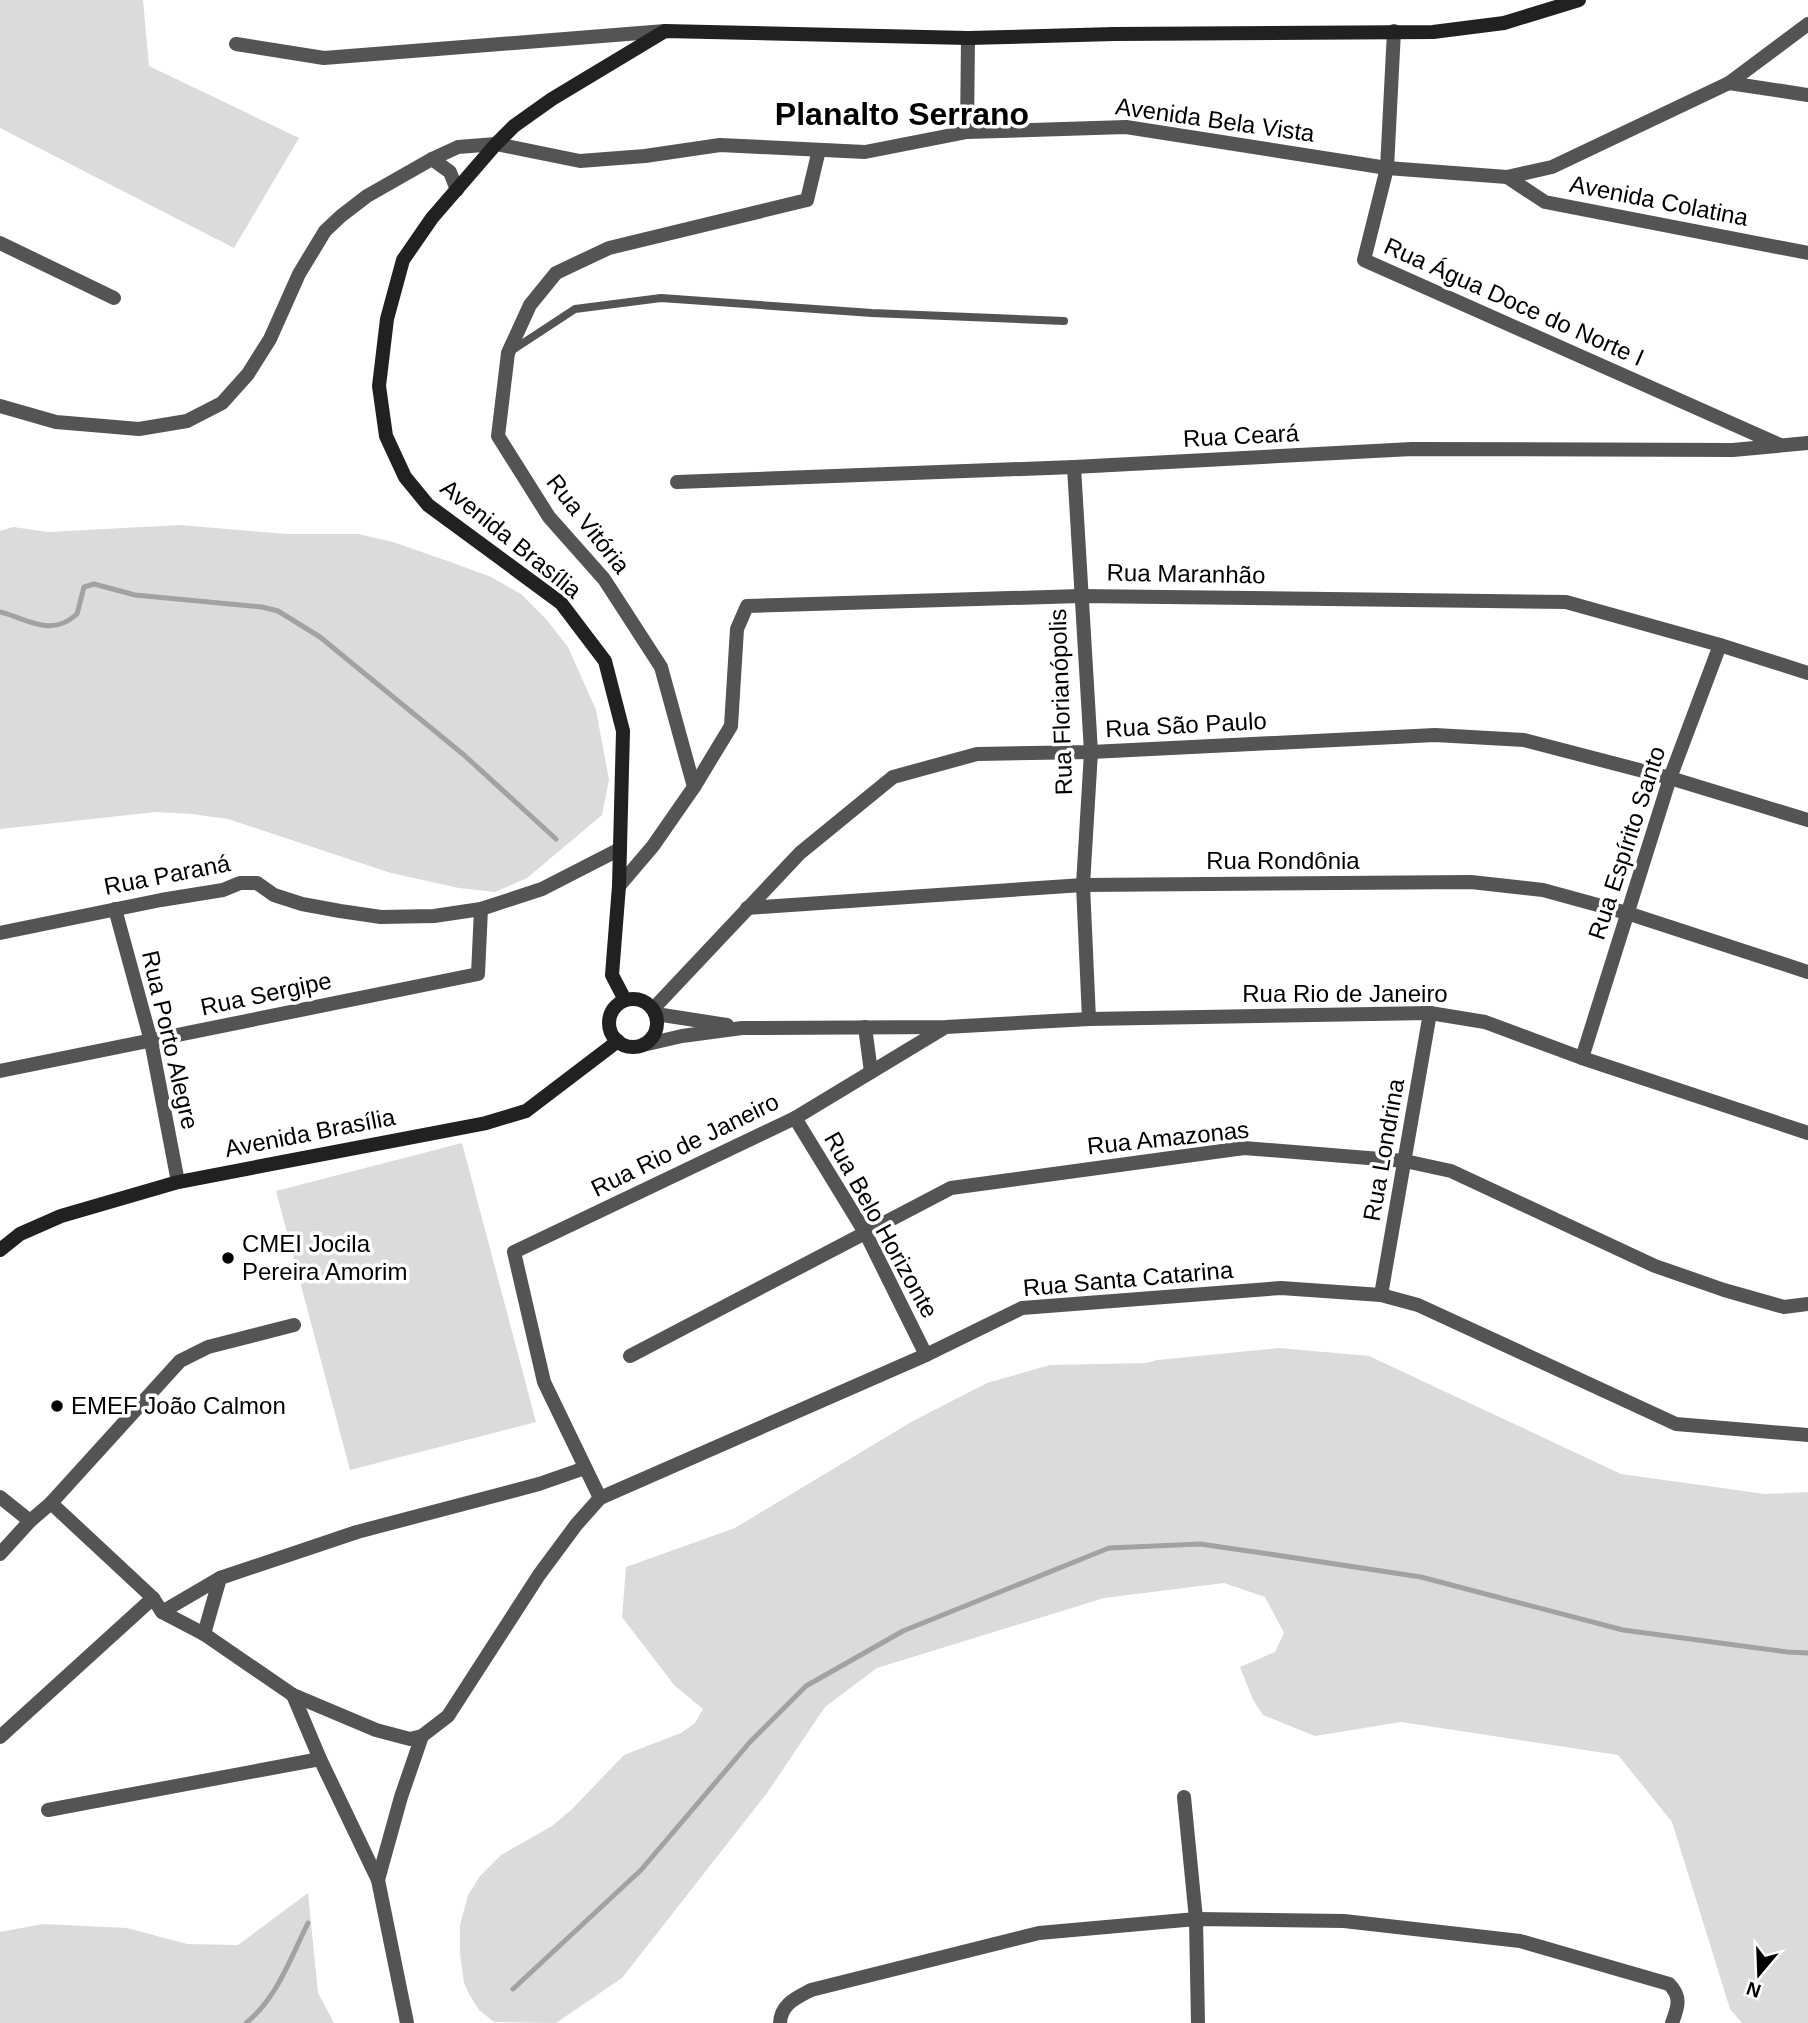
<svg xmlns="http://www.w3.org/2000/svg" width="1808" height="2023" viewBox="0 0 1808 2023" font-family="Arial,sans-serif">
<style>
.green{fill:#dbdbdb}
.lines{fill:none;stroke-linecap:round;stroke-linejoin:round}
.stream{stroke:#a2a2a2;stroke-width:5}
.lane{stroke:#545454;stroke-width:8}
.street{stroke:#545454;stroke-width:14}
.secondary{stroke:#212121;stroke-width:14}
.poi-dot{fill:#000;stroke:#fff;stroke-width:2.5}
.labels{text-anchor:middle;stroke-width:7;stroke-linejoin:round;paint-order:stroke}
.street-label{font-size:24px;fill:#000;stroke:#fff}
.poi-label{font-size:24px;fill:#000;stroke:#fff;text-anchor:start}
.district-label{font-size:32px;font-weight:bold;fill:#000;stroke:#fff}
</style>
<rect width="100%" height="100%" fill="#fff"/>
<g class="green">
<polygon points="0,0 143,0 149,66 299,138 234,248 0,128"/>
<polygon points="180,525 287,534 358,534 393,542 459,565 491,577 521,594 546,619 568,647 596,710 609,780 602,815 527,878 495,892 459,888 391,873 228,819 192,814 156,812 0,829 0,531 13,527 48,532"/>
<polygon points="462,1143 536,1422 350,1470 276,1191"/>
<polygon points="1279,1348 1369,1356 1621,1474 1765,1494 1808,1492 1808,2023 1742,2023 1730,2009 1672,1822 1618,1755 1401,1722 1315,1736 1263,1715 1253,1700 1240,1667 1275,1652 1284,1633 1265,1597 1224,1583 1104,1598 877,1668 825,1707 767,1793 622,1978 556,2023 494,2022 479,2010 469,1994 464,1983 460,1954 460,1925 468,1895 480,1876 501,1855 552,1826 571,1810 624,1755 681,1733 695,1723 703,1709 674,1685 622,1617 626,1567 735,1528 913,1421 987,1383 1050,1365 1146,1363 1157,1360"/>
<polygon points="308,1893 318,1993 334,2023 0,2023 0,1932 43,1924 127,1928 187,1944 238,1945"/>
</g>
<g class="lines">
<g class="stream">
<path d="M0 612C28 619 51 638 77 614L84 587 94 584 135 595 262 607 278 611 320 637 464 755 556 839"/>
<polyline points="513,1989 641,1870 750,1742 806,1686 903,1631 1109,1548 1200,1544 1269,1554 1421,1577 1623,1630 1787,1652 1808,1653"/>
<path d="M246 2023C277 1998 290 1959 308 1923"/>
</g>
<polyline class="lane" points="511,351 575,309 661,298 872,313 1064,321"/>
<g class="street">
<polyline points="1394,31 1387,168 1364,260 1780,445"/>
<polyline points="236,44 324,58 665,31"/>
<polyline points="1729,83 1808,95"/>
<polyline points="967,132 968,38"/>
<polyline points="432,159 450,172 457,190"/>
<polyline points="1507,177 1545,202 1808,253"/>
<polyline points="0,243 114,298"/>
<polyline points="0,406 56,422 139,429 187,421 222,403 248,374 270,339 299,274 325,231 341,216 367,196 432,159 458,147 496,144 580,161 645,156 720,145 865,152 967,132 1126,127 1387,168 1507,177 1552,167 1729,83 1808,24"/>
<polyline points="1074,467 1091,752 1083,885 1089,1019"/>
<polyline points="677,482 1074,467 1412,449 1733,450 1808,443"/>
<polyline points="694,787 731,726 737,629 747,606 1080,596 1566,602 1720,645 1808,673"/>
<polyline points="619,886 653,846 694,787 661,667 604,579 549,517 498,436 508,353 530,305 556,273 609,248 807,200 819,150"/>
<polyline points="747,908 1083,885 1471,882 1543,890 1627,913 1808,972"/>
<polyline points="115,909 151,1041 178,1182"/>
<polyline points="0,933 161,900 223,890 240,883 257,883 274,895 302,904 340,911 381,917 434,916 481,909 542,889 620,849"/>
<polyline points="653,1009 800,853 893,777 977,754 1091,752 1435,735 1524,740 1670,778 1808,820"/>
<polyline points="656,1014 727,1025"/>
<polyline points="865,1027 871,1072"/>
<polyline points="643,1045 682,1036 742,1028 946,1027 1089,1019 1430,1013 1485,1022 1582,1058 1808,1133"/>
<polyline points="1582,1058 1670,778 1720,645"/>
<polyline points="0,1071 478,974 481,909"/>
<polyline points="795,1118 866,1234 926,1355"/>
<polyline points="1381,1295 1430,1013"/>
<polyline points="630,1356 951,1188 1244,1148 1405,1161 1451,1171 1655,1266 1724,1290 1784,1307 1808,1304"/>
<polyline points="0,1497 30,1521"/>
<polyline points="600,1498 544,1382 514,1252 795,1118 944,1028"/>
<polyline points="51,1503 153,1598 162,1612 204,1634 293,1695 376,1730 410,1739 422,1736 448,1716 539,1575 576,1525 600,1498 926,1355 1022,1308 1281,1288 1381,1295 1418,1305 1676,1424 1808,1435"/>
<polyline points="0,1554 30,1521 51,1503 180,1361 208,1347 294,1325"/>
<polyline points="162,1612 220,1578 357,1532 539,1484 585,1468"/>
<polyline points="204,1634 220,1578"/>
<polyline points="293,1695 320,1759 378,1880 407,2023"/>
<polyline points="0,1737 153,1598"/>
<polyline points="1184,1797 1196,1919 1198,2023"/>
<polyline points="48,1810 320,1759"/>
<polyline points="378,1880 401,1797 422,1736"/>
<path d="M780 2023C781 2004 796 1998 811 1990L1039 1933 1196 1919 1344 1921 1520 1941 1669 1984C1682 1997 1678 2007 1672 2023"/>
</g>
<g class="secondary">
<circle cx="633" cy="1023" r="24"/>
<polyline points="625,1000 612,975 619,886 623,731 605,661 561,603 428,505 405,477 386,436 379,386 387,319 403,260 432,218 496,144 514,126 552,99 665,31 968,38 1114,34 1433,32 1504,23 1579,0"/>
<polyline points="0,1250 20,1234 61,1216 178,1182 486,1123 526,1111 618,1041"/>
</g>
</g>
<g class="poi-dot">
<circle cx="228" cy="1258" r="7"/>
<circle cx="57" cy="1406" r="7"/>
</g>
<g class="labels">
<g class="street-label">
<text transform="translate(1215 120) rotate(8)" y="8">Avenida Bela Vista</text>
<text transform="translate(1659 201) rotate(11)" y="8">Avenida Colatina</text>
<text transform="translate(1514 302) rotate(24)" y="8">Rua Água Doce do Norte I</text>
<text transform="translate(1241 436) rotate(-3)" y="8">Rua Ceará</text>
<text transform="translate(588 524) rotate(52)" y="8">Rua Vitória</text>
<text transform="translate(511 539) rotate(39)" y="8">Avenida Brasília</text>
<text transform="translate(1186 574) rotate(1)" y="8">Rua Maranhão</text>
<text transform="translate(1061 702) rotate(-92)" y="8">Rua Florianópolis</text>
<text transform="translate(1186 725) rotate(-3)" y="8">Rua São Paulo</text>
<text transform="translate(1627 843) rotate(-72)" y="8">Rua Espírito Santo</text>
<text x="1283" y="869">Rua Rondônia</text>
<text transform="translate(167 875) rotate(-11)" y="8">Rua Paraná</text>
<text transform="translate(266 994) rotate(-12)" y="8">Rua Sergipe</text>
<text x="1345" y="1002">Rua Rio de Janeiro</text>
<text transform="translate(170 1040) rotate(77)" y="8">Rua Porto Alegre</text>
<text transform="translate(310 1133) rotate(-11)" y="8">Avenida Brasília</text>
<text transform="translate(1168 1138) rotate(-6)" y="8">Rua Amazonas</text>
<text transform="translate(685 1145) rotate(-26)" y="8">Rua Rio de Janeiro</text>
<text transform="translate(1384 1150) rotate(-80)" y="8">Rua Londrina</text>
<text transform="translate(881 1225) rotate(61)" y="8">Rua Belo Horizonte</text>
<text transform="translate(1128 1279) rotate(-5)" y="8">Rua Santa Catarina</text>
</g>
<g class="poi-label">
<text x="242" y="1252">CMEI Jocila<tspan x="242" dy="28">Pereira Amorim</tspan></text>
<text x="71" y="1414">EMEF João Calmon</text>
</g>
<g class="district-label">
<text x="902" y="125">Planalto Serrano</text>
</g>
</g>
<g transform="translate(1759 1974) rotate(199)" stroke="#ffffff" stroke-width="5" paint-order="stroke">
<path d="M0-5L12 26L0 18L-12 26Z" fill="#000000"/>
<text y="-10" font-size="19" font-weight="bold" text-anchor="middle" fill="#000000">N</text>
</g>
</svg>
